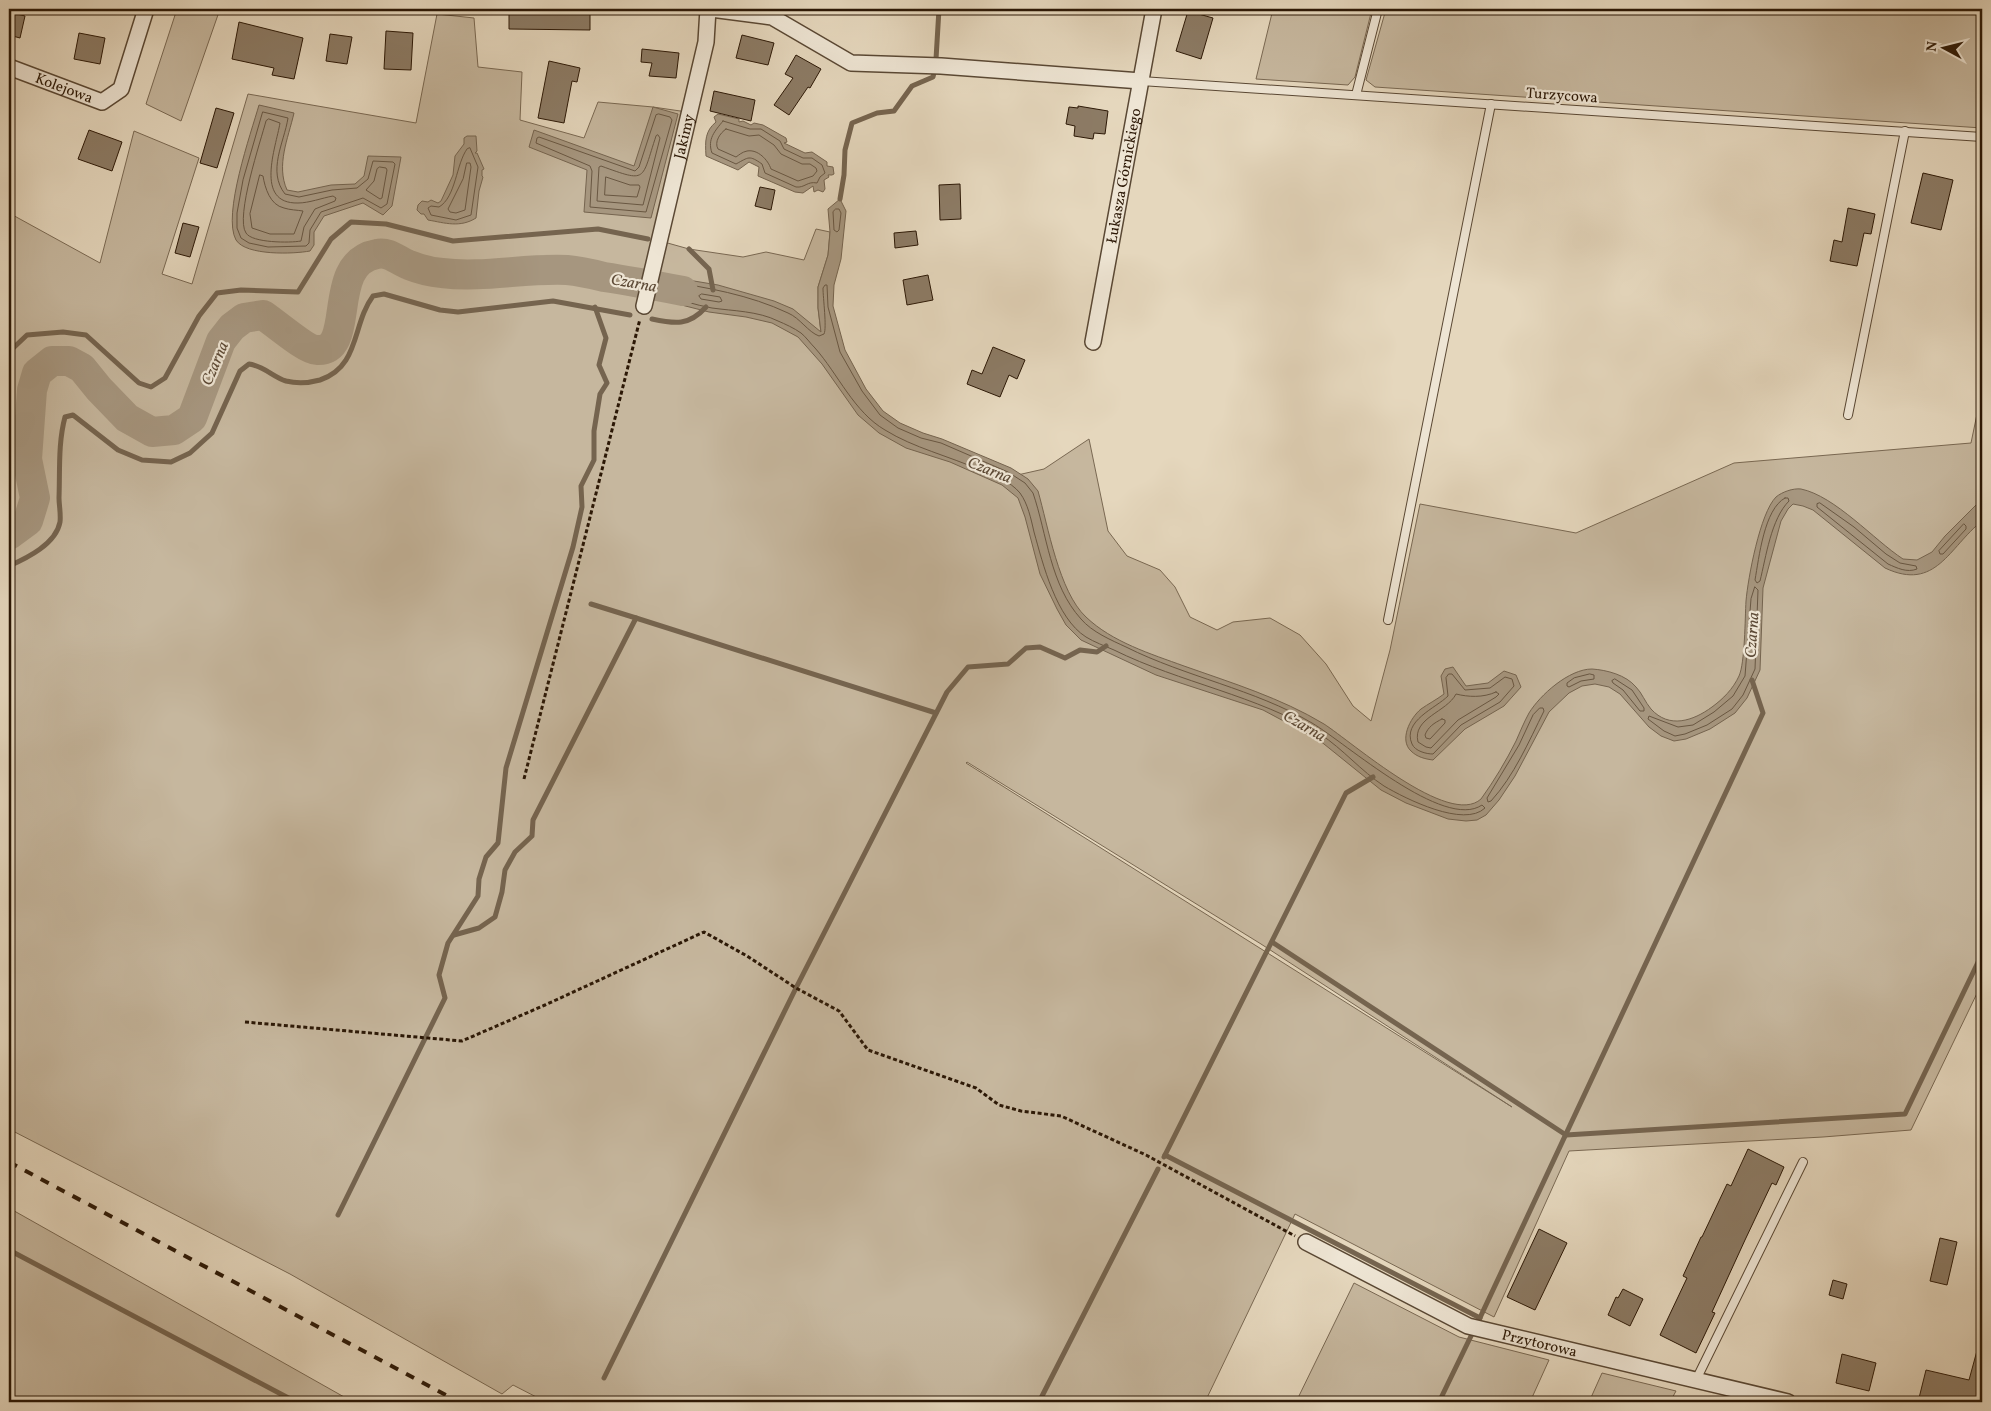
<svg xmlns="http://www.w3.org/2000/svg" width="1991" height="1411" viewBox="0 0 1991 1411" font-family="Vollkorn,serif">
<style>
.green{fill:#c6b79e;stroke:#796852;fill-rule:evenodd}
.water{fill:#a6967f;stroke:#75644f}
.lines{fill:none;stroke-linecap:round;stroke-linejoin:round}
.shore{stroke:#695742;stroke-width:1}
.stream{stroke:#75644f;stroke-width:5}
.river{stroke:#a6967f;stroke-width:30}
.building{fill:#8c7b65;stroke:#2c1806}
.service-casing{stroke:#5a4834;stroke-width:10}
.minor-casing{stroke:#5a4834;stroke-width:18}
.path{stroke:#2c1806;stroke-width:3;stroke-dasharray:4 2.5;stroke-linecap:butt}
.service{stroke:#eee5d4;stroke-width:8}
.minor{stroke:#eee5d4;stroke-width:15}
.rail{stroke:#2c1806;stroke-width:4;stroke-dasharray:9 9;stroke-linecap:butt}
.labels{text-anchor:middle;stroke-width:4.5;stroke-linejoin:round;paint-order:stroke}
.street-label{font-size:15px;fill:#2c1806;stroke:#eee5d4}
.water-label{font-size:16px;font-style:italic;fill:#5d4a36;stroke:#eee5d4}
</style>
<rect width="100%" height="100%" fill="#e5d7bd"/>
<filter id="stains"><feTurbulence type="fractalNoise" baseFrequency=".004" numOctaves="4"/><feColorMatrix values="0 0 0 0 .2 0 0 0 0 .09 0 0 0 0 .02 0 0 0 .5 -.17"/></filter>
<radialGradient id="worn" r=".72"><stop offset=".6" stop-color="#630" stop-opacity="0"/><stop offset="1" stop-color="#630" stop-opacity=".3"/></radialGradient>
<g class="green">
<polygon points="177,9 220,9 181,121 146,104"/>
<polygon points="1273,9 1372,9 1355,77 1348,85 1256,79"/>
<polygon points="1386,9 1982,9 1982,128 1375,87 1366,80"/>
<path d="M437 14 474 18 478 67 522 72 520 120 584 138 598 102 653 107 694 113 664 242 689 249 743 257 766 252 804 260 816 229 830 232 828 255 818 287V308L821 333 886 427 1013 476 1044 469 1089 439 1108 531 1127 556 1160 570 1175 587 1190 617 1217 630 1233 622 1270 618 1300 635 1326 664 1353 706 1371 721 1390 650 1420 504 1576 533 1734 463 1971 443 1982 390V983L1911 1130 1823 1137 1569 1151 1494 1317 1295 1214 1205 1402H546L513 1385 502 1394 290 1274 9 1129V213L100 263 134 131 199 158 162 274 192 284 248 94 416 123ZM967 762 1261 944 1512 1107 966 763Z"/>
<polygon points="9,1208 353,1402 354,1402 9,1402"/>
<polygon points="1354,1283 1459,1337 1549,1360 1530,1402 1296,1402"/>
<polygon points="1602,1373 1676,1391 1670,1402 1589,1402"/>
</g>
<g class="water">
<path d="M259 105 294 113C288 139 276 165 287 190L298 192 331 185 355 184 364 176 368 156 401 157 392 206 383 215 363 203 324 216 314 232V245L310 251C294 254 246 256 236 240 222 215 251 133 259 105Z"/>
<polygon points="653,107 678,114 651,218 584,212 587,170 529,147 534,130 634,166"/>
<path d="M718 114 739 119V122L743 121 751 125 754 123 763 125 786 138 787 142 784 143 805 153 812 152 827 162V166L833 167 834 174 832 175H828L829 177 824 180 825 189 823 192 818 190 814 192 813 186 803 193 795 192 758 176 759 167 749 162 738 170 706 156C705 141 705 131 716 122L714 117Z"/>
<path d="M467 136H476L477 151 475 153H477L484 169 482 170V176L483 177 479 191 476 218C460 228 445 223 428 220L424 214H421L417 210 418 205 422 201 428 202 431 200 438 203 441 201 453 175 455 156 464 144V138Z"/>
<path d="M840 199 846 211 841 259 834 285 833 306 845 350 866 389 883 411 900 423 923 433 942 439 1011 468 1028 479 1038 491C1048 526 1059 592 1086 617 1112 642 1151 654 1184 666 1232 683 1281 698 1324 724 1352 742 1449 828 1481 799 1494 781 1506 761 1516 741 1520 732 1524 722 1529 713 1540 695 1569 669 1592 669 1607 670 1626 675 1636 687 1642 693 1645 702 1651 709 1669 729 1693 721 1712 707 1723 699 1733 689 1739 676 1745 663 1745 618 1746 601 1748 578 1760 513 1776 497 1782 492 1793 488 1801 489 1835 496 1874 540 1903 559L1917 560 1932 552 1945 536 1982 499V521C1949 547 1936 592 1885 568L1813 510 1803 506 1793 504 1788 509 1781 521 1763 588 1760 670 1747 698 1735 713 1710 729 1686 739 1674 741 1661 736 1649 727 1620 694 1609 687 1595 684 1582 686 1569 693 1549 712 1515 776 1499 800 1486 815 1477 820 1466 821 1448 819 1406 803 1381 790 1319 740 1263 710 1156 675 1081 640 1066 625 1057 609 1040 574 1025 517 1018 498 1002 485 950 462 906 448 879 433 858 415 822 364 798 337 772 323 746 317 709 312 654 298 658 275 718 285 774 301 793 309 821 332 818 308V287L828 255 830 232 828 209Z"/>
<path d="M1453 667 1466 686 1488 683 1504 671 1516 675 1521 687 1504 706 1465 729 1433 760C1425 759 1417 757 1411 751 1399 740 1410 718 1421 709 1428 704 1436 700 1444 694L1441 676 1445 669Z"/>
</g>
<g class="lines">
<g class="shore">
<path d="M263 112 288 118C284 143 267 171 285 194L299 197 332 190 357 188 368 179 373 161 393 162 395 164 387 204 381 208 363 198 321 212 310 230 309 243 306 246 268 247 249 243 241 238 237 228V213L243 180Z"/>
<polygon points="659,114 670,117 672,120 646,212 590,207 592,171 590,166 536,143 537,138 539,137 635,171 639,167 656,115"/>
<path d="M269 119 280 123C276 147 254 204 298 203 309 203 322 198 333 196L336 198 335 201 315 209 304 227 301 241C290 243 252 243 246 233 235 217 261 140 266 121Z"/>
<path d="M723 121 750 129H761L780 141 784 149 803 158H812L822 165 825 173 820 177 817 183C807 181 805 188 796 187L765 173 762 164C749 155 749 157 736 164L712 153C707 139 715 131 723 121Z"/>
<path d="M726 129 749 136 759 135 774 145 781 154 802 164H810L816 168 817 171 813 176 798 181 771 169C768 160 758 149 747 151 742 152 739 155 736 157L718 149C714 142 720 133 726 129Z"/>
<path d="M658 135 660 138 643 205 597 201 599 167 601 166C648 183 641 181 656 136Z"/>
<path d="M470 148 478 167 471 215 456 220 431 215 428 208 431 206 439 207C456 197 456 164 467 149Z"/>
<polygon points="467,163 470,163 471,167 465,210 456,213 450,212 448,209 463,179"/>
<polygon points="380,167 386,168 387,170 382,198 380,199 366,190 374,181 377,169"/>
<path d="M260 175 263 176C265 188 270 205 284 208 290 210 297 210 303 211L294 234H270L252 228 250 214Z"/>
<polygon points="606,177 630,185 639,185 640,187 637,197 605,195"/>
<polygon points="836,209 839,209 841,213 839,230 837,232 834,230 833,212"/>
<path d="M664 281C706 287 750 295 788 313 800 318 808 332 819 336L824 334C827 328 823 298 823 288L825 285H827L828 307 840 352 862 391 880 415 898 428 921 438 941 443 1008 472 1025 483 1033 493C1047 534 1050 585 1081 619 1092 632 1111 640 1126 647 1186 677 1254 689 1312 723 1346 743 1444 831 1482 805L1485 808C1464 828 1406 799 1384 786 1361 771 1343 749 1320 734 1256 695 1181 683 1114 650 1105 646 1094 642 1086 637 1056 618 1043 564 1034 532 1031 519 1028 504 1020 493 1010 481 995 476 980 470 949 456 914 448 885 430 854 412 838 374 815 348 810 343 806 337 801 333 794 328 785 324 778 321 758 311 733 311 712 308 695 305 678 299 662 295L660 292Z"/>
<polygon points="702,294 720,297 722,301 719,302 701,299 699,296"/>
<path d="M1785 498H1788L1789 501C1771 519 1766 557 1760 581L1757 583 1755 580C1759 558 1764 509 1785 498Z"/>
<path d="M1820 503 1854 527 1886 554 1900 563 1916 566 1917 569C1907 573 1897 568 1888 564L1817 507V504Z"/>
<polygon points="1964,524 1966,526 1966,529 1943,554 1940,554 1939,551"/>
<polygon points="1755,587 1758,590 1755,669 1743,695 1732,709 1707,725 1685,734 1675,736 1664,731 1648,719 1649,716 1678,727 1693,725 1714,712 1733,696 1745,676 1751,599"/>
<path d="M1449 674H1452L1465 690 1490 688 1505 677 1512 679 1514 686 1500 702 1461 725 1433 754C1426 754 1415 751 1412 744 1402 721 1436 708 1448 696L1446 678Z"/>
<polygon points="1590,674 1594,675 1594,679 1581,681 1569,687 1567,686 1567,683 1574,678"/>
<polygon points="1615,679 1632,690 1644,708 1644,711 1640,711 1623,690 1613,683 1612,681"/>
<path d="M1496 692 1499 694 1496 697 1458 720 1431 748 1426 747 1418 742C1412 718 1447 712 1456 694 1468 697 1483 698 1496 692Z"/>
<path d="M1540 708H1543L1544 711C1529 741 1514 776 1491 801L1488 802 1487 798 1519 745 1533 715Z"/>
<path d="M1442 719 1445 720V723L1430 739 1426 738 1425 735C1428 727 1434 723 1442 719Z"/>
</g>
<g class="stream">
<polyline points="936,59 939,9"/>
<polyline points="840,199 844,175 845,150 852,123 877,113 894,111 912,86 933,77 934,73"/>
<polyline points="689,249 709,269 713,290"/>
<path d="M652 319C675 324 689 326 706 307"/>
<polyline points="9,352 27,335 63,332 86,335 139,383 151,387 165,378 199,316 217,293 241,290 298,292 331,239 351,222 386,224 453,241 598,229 648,239"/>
<path d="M9 566C27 558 56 544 60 522 61 514 59 505 59 498 60 471 58 443 65 417L73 415 118 450 142 460 171 462 190 453 212 433 240 371 249 364C264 366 273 377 286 381 298 384 309 383 320 380 360 367 352 324 373 296L384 294 440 310 458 312 553 301 630 315"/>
<polyline points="591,604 636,618"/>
<polyline points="454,935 479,928 495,917 502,892 505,870 515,852 532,836 533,820 636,618 936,713"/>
<polyline points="1272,942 1566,1135 1905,1114 1982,954"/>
<polyline points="1165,1155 1480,1318"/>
<polyline points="1164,1157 1346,793 1373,777"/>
<polyline points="338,1215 445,998 439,975 448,943 478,896 479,879 486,857 498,843 506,768 573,547 582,507 581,486 594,460 594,431 600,394 607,383 599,365 606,338 595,307"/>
<polyline points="9,1250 296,1402"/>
<polyline points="1478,1322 1763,713 1752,680"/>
<polyline points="604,1378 796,988 947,692 968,667 1008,664 1026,648 1040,647 1065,658 1080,650 1097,652 1106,646"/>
<polyline points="1039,1402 1158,1169"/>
<polyline points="1439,1402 1472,1334"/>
</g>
<path class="river" d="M9 535 28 521 35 498 27 459 32 390 37 373 52 361H69L82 368 99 389 127 418 152 432 174 430 192 418 221 341 232 327 244 318 263 315C274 322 306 350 317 350 358 352 324 263 377 254 389 251 398 261 409 265 419 269 431 272 442 273 483 278 525 268 567 270 579 271 592 274 604 277 631 281 657 286 683 291"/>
</g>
<g class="building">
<polygon points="509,9 590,9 590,30 509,29"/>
<polygon points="1188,11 1213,18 1201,59 1176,51"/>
<polygon points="9,12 25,16 20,38 9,35"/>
<polygon points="239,22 303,38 294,79 272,75 274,68 232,59"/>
<polygon points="386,31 413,33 411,70 384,69"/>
<polygon points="79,33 105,38 100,64 74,59"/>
<polygon points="330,34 352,37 347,64 326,61"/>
<polygon points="742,35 774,43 768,65 736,58"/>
<polygon points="642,49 679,53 676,78 649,76 652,63 641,62"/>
<polygon points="796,55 821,69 810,88 808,87 789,115 774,105 793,78 785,74"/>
<polygon points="549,61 580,68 577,82 572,81 564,123 538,118"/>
<polygon points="714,91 755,100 751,121 710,111"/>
<polygon points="1078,106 1108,111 1105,134 1094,133 1093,139 1074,136 1075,126 1066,124 1069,107 1078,108"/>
<polygon points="216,108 234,113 217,168 200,163"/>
<polygon points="89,130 122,142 112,171 78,159"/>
<polygon points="1923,173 1953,180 1941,230 1911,223"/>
<polygon points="960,184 961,219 940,220 939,185"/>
<polygon points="760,187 775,190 771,210 755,206"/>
<polygon points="1848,208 1875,214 1871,234 1864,233 1857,266 1830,261 1834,240 1842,242"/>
<polygon points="183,223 199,227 190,257 175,253"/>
<polygon points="916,231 918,245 895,248 894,233"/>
<polygon points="928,275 933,300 907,305 903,280"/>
<polygon points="993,347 1025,360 1017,379 1009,375 1000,397 967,384 972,370 982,374"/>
<polygon points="1748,1149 1784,1167 1776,1185 1772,1183 1745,1240 1712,1312 1715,1313 1696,1353 1660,1335 1687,1278 1683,1276 1701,1237 1702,1237 1727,1184 1731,1186"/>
<polygon points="1539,1229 1567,1243 1535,1310 1507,1297"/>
<polygon points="1940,1238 1957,1242 1947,1285 1930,1281"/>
<polygon points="1833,1280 1847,1284 1843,1299 1829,1295"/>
<polygon points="1623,1289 1643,1299 1630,1326 1608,1315 1616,1297 1618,1298"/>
<polygon points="1978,1347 1982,1348 1982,1402 1937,1402 1919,1398 1926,1370 1969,1380"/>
<polygon points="1842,1354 1876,1363 1869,1391 1836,1383"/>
</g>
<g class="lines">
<g class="service-casing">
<g id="service">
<polyline points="1141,81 1982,137"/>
<polyline points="1356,95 1378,9"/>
<polyline points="1848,415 1905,131"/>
<polyline points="1388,620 1491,104"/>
<polyline points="1696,1380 1803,1162"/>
</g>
</g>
<g class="minor-casing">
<g id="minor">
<polyline points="711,9 772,17 851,63 941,66 1141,81"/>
<path id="s1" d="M9 67 102 102 121 89 146 9"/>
<path id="s2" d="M644 306 706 42 708 9"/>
<path id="s3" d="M1093 342 1154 9"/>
<path id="s4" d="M1306 1242 1468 1326 1788 1402"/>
</g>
</g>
<g class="path">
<polyline points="524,779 640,319"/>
<polyline points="245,1022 462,1041 545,1005 704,932 747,956 796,988 839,1011 868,1050 976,1088 999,1105 1021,1111 1061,1116 1146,1155 1295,1236"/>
</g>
<use href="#service" class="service"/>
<use href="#minor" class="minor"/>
<polyline class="rail" points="9,1162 459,1402"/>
</g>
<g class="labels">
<g class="street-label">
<text dy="5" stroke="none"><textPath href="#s1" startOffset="59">Kolejowa</textPath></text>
<text transform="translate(1562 95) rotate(4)" y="5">Turzycowa</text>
<text dy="5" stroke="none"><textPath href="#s2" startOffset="174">Jakimy</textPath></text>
<text dy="5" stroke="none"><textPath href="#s3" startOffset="169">Łukasza Górnickiego</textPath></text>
<text dy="5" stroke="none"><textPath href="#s4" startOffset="256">Przytorowa</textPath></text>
</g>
<g class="water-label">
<text transform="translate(634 282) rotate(10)" y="6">Czarna</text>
<text transform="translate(214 363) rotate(-67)" y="6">Czarna</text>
<text transform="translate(990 469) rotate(22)" y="6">Czarna</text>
<text transform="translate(1751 635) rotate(-86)" y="6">Czarna</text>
<text transform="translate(1305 725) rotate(30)" y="6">Czarna</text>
</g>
</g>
<rect width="1991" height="1411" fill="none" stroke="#e5d7bd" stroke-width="30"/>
<rect x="10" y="10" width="1971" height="1391" fill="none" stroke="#2c1806" stroke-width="2.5"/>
<rect x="15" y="15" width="1961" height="1381" fill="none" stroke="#2c1806"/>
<g transform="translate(1944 48) rotate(277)" stroke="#eee5d4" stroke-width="4" paint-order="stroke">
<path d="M0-4L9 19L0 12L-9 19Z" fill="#2c1806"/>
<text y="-8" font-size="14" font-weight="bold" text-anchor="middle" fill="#2c1806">N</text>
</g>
<rect width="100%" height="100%" filter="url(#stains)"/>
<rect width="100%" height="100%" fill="url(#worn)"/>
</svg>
